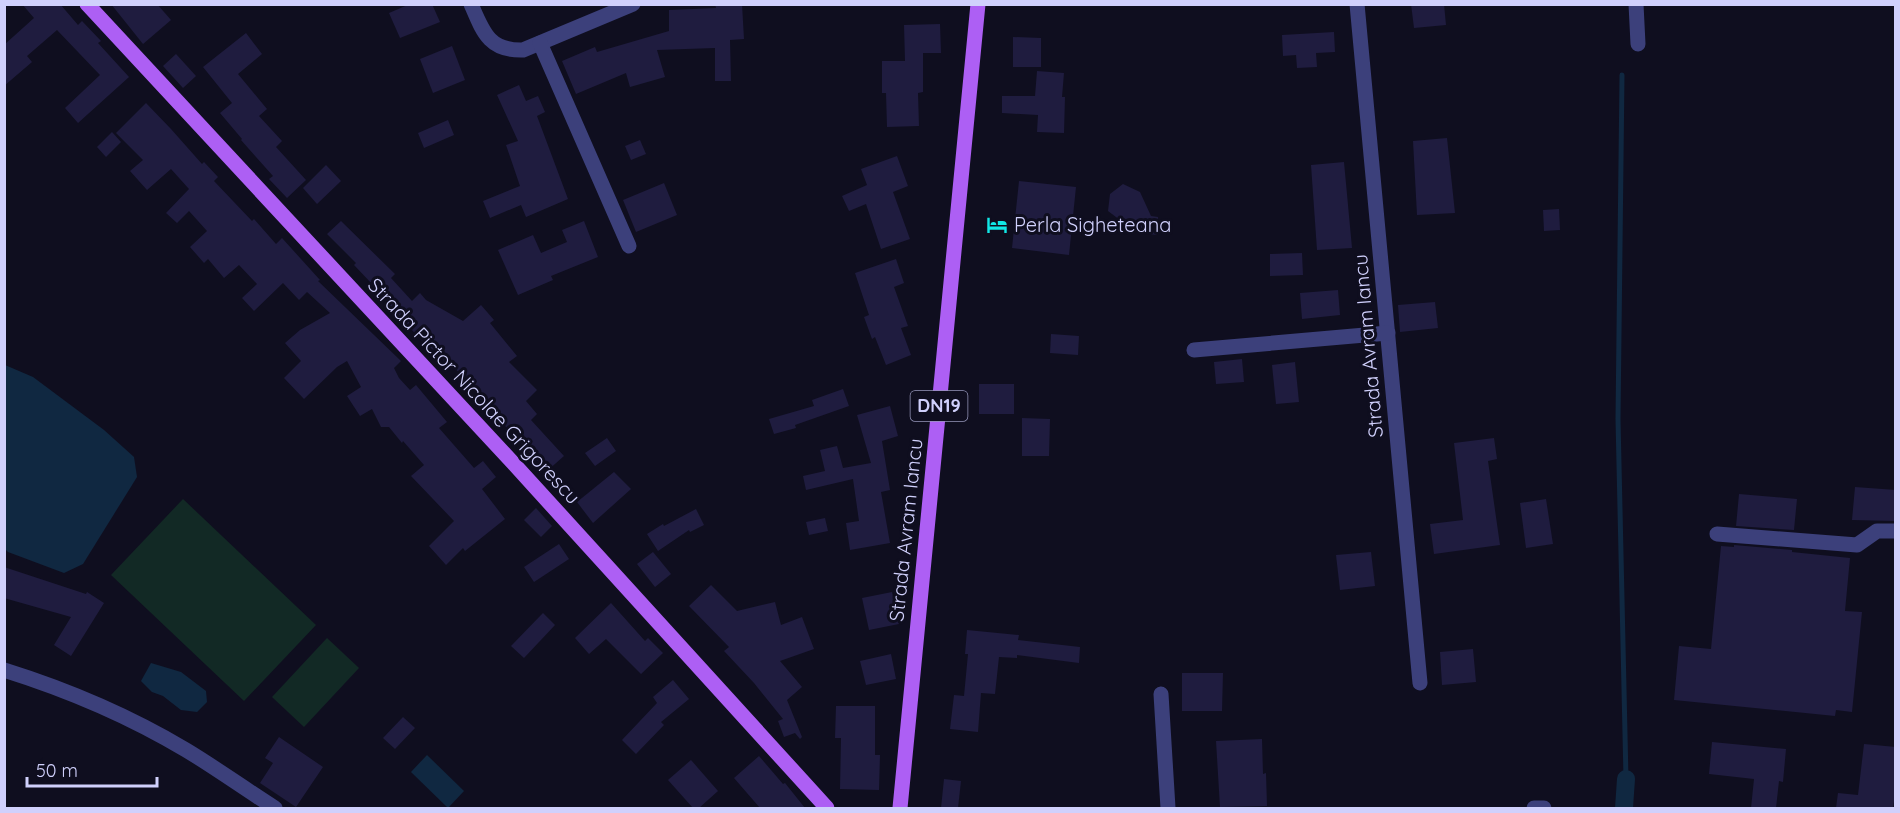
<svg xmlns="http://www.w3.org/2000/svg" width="1900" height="813" viewBox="0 0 1900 813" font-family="Quicksand,sans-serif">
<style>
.green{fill:#122925}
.water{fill:#102841}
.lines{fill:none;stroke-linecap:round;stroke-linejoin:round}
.stream{stroke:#102841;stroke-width:5}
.canal{stroke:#102841;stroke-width:18}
.building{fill:#1f1c3f}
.minor{stroke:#3c407b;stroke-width:15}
.major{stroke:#ad5ff4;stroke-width:15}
.labels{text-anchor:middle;stroke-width:6;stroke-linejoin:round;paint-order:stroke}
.shield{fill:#0f0e1f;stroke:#9696ba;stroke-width:1.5}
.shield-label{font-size:18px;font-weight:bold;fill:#d0d0fc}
.poi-label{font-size:20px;fill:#d0d0fc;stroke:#0f0e1f;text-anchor:start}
.street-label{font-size:20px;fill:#d0d0fc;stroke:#0f0e1f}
</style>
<rect width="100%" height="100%" fill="#0f0e1f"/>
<g class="green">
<polygon points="183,499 316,625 244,701 111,575"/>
<polygon points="327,638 359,668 304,727 272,697"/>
</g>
<g class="water">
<polygon points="5,365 33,377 104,430 134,457 137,477 83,564 64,573 8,552 5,549"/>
<polygon points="151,663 181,672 206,691 207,702 197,712 181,710 163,696 152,692 141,681"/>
<polygon points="427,755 464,791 448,808 411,772"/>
</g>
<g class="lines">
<polyline class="stream" points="1622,75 1618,419 1626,779"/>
<polyline class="canal" points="1624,808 1626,779"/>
</g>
<g class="building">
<polygon points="22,4 60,4 78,25 82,21 101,41 98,43 129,77 78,123 65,108 100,75 57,30 27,56 32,62 4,86 4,45 34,18"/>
<polygon points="111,4 157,4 171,20 143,44"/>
<polygon points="410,4 432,4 440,22 400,38 389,13"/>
<polygon points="715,4 742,4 744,39 730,40 731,81 715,81 715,48 657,50 665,77 630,87 626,73 576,94 562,61 595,47 597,52 669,31 669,10 716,8"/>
<polygon points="1411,4 1444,4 1446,25 1414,28"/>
<polygon points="940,24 941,53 923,53 923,92 918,93 919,126 887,127 886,93 882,93 882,61 905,61 904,25"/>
<polygon points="1334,32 1335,52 1316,53 1317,67 1297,68 1296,55 1283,56 1282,35"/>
<polygon points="246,33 262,54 238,74 267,109 259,116 282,141 276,147 306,180 287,198 269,179 273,176 241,140 242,139 220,113 232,103 203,67"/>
<polygon points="1013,37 1041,38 1041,67 1013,67"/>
<polygon points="452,46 465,80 433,93 420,59"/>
<polygon points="176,54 196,76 183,88 163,66"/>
<polygon points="1037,71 1064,73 1062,97 1065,97 1064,133 1037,132 1038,115 1002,113 1002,96 1035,96"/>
<polygon points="519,85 526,101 538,96 545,112 537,116 568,199 526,217 521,205 490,218 483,201 520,186 506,145 518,141 497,95"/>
<polygon points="146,103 171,129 202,164 204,162 218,177 214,181 252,221 254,219 276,244 282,238 320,280 318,281 401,361 394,368 399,378 410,390 416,385 447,422 439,428 474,468 483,461 496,477 482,489 505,519 465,551 463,548 446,565 429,546 454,521 411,476 424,465 403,441 402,443 389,427 381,427 372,409 360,416 347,396 361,387 347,361 337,367 304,399 284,378 301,361 285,343 300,330 330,313 307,292 299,300 283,283 254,311 242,298 257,284 239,265 224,278 208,259 204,263 190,247 207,231 189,211 177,223 166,213 189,189 171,169 147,190 130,171 143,160 116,133"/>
<polygon points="448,120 454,135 424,148 418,133"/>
<polygon points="112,132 121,142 106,157 97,147"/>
<polygon points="1447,138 1455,213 1417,215 1413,141"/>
<polygon points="640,140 646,154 631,160 625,146"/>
<polygon points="897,156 908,186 893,192 910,239 881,249 866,204 849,211 842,196 867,185 861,169"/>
<polygon points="1344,162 1352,248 1317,250 1311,165"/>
<polygon points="326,165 341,181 317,204 303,188"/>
<polygon points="1019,181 1076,187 1069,255 1012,248"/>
<polygon points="664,183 677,215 636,232 623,200"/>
<polygon points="1123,184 1140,192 1151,216 1158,217 1157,235 1140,233 1141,222 1120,220 1108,211 1110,194"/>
<polygon points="1559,209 1560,230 1544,231 1543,210"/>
<polygon points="341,221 395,274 391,278 412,301 420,293 426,300 463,321 481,305 494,320 490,323 517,356 509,362 537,390 526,401 537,414 531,420 564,456 547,471 478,397 480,395 446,359 444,361 424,341 423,342 389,305 391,304 354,265 356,263 327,234"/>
<polygon points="584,221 598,257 551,276 553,280 518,295 498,250 533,235 541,253 567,242 562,230"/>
<polygon points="1302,253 1303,275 1270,276 1270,254"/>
<polygon points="896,259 904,283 894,287 908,326 901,328 911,355 886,365 875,337 872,339 864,317 869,315 855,273"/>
<polygon points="1338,290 1340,315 1302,319 1300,293"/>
<polygon points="1435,302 1438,328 1400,332 1398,305"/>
<polygon points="1051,334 1079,336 1078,355 1050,353"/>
<polygon points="1242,359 1244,382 1216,384 1214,362"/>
<polygon points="1295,362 1299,402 1276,404 1272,365"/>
<rect x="979" y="384" width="35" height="30"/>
<polygon points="843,389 849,406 795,425 796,428 774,434 769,419 814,406 812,400"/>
<polygon points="890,406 898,436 882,441 890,490 881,492 890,543 850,550 846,523 859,521 853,479 806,490 803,476 825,471 820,450 837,446 843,468 871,463 857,415"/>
<polygon points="1022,418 1050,419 1049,456 1022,456"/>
<polygon points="607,438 616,451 595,466 585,453"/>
<polygon points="1494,438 1497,459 1488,461 1500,545 1434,554 1430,524 1463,520 1454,443"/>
<polygon points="614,472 631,489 593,523 577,502"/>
<polygon points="1855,487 1896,490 1894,521 1852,520"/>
<polygon points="1739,494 1797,499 1794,530 1736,526"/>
<polygon points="1546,499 1553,544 1526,548 1520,503"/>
<polygon points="536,508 552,526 541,537 524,520"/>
<polygon points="696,509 704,525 690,532 689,530 658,551 647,534 663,524 664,526"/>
<polygon points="825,518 828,531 809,535 806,522"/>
<polygon points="559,544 569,559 534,582 524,567"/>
<polygon points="1734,545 1792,550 1792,552 1850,558 1845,611 1862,612 1852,712 1836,710 1835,716 1674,700 1679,646 1711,649 1721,546 1734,547"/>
<polygon points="653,552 671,574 655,587 637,564"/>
<polygon points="1371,552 1375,586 1340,590 1336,555"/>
<polygon points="4,567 86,594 87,592 104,603 71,656 54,645 71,617 4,598"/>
<polygon points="711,585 737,611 775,602 781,625 802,617 814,649 780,661 802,687 787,700 802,737 800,739 795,733 784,737 778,721 783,719 754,683 724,651 729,647 689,606"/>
<polygon points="892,592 899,624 869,630 862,598"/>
<polygon points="611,603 645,641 648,638 663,653 641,674 606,639 589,654 575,638"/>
<polygon points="543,613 555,625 524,658 511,646"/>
<polygon points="967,630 1019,635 1018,640 1080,647 1079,663 1017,655 1017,658 999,657 995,694 981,693 978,732 950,729 954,695 964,696 968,654 965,654"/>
<polygon points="1473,649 1476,682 1442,685 1440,652"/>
<polygon points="891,654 896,679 866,685 860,661"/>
<polygon points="1182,673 1223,673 1222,711 1182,711"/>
<polygon points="673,680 689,699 661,722 664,725 636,754 622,740 657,703 653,697"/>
<polygon points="836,706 875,706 875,755 880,755 879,790 840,789 841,738 835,738"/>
<polygon points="403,717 415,728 395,749 383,738"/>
<polygon points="279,737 323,767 296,807 260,783 273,763 265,758"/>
<polygon points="1262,739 1263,774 1266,773 1267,806 1220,807 1216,741"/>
<polygon points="1712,742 1786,749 1783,782 1779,781 1776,808 1751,808 1754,779 1709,774"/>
<polygon points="1864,744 1896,747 1896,787 1893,808 1836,808 1838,793 1858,795"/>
<polygon points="759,756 783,784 785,783 805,808 760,808 734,778"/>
<polygon points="691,760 718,791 699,808 693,808 668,780"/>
<polygon points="944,779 961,781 958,808 941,808"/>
</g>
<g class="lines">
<g class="minor">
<path d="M471 4C483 32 489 51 523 50L633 4"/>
<polyline points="1357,4 1420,683"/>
<polyline points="1636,4 1638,44"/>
<polyline points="540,43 629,246"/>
<polyline points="1194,350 1388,333"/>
<polyline points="1717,534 1857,545 1877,531 1896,531"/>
<path d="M4 670C68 690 129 716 186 750 216 768 245 789 275 808"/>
<polyline points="1161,694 1168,808"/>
<polyline points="1534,808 1544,808"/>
</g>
<g class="major">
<polyline points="87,4 514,464 827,808"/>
<polyline points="900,808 978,4"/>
</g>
</g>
<defs>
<g id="hotel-bare" transform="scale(1.62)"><path d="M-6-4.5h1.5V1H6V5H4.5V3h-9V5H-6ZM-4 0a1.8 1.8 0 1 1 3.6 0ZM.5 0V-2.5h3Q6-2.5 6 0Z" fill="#11e7e6" stroke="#0f0e1f" stroke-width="2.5" paint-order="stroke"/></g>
</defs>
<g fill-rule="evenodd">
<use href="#hotel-bare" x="997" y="225"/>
</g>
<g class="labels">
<rect class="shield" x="910.5" y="391" width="57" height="30" rx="4.5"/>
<g class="shield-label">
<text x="939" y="412">DN19</text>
</g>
<g class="poi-label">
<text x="1014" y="232">Perla Sigheteana</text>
</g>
<g class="street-label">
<text transform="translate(1368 346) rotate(-95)" y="7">Strada Avram Iancu</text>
<text transform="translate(474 391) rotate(47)" y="7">Strada Pictor Nicolae Grigorescu</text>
<text transform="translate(906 530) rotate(-84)" y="7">Strada Avram Iancu</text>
</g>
</g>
<rect width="1900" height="813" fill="none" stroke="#d0d0fc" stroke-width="12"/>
<path d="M27 777v9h130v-9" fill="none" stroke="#d0d0fc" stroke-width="3"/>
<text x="36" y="777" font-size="18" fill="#d0d0fc" stroke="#0f0e1f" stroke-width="4.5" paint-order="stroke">50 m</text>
</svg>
